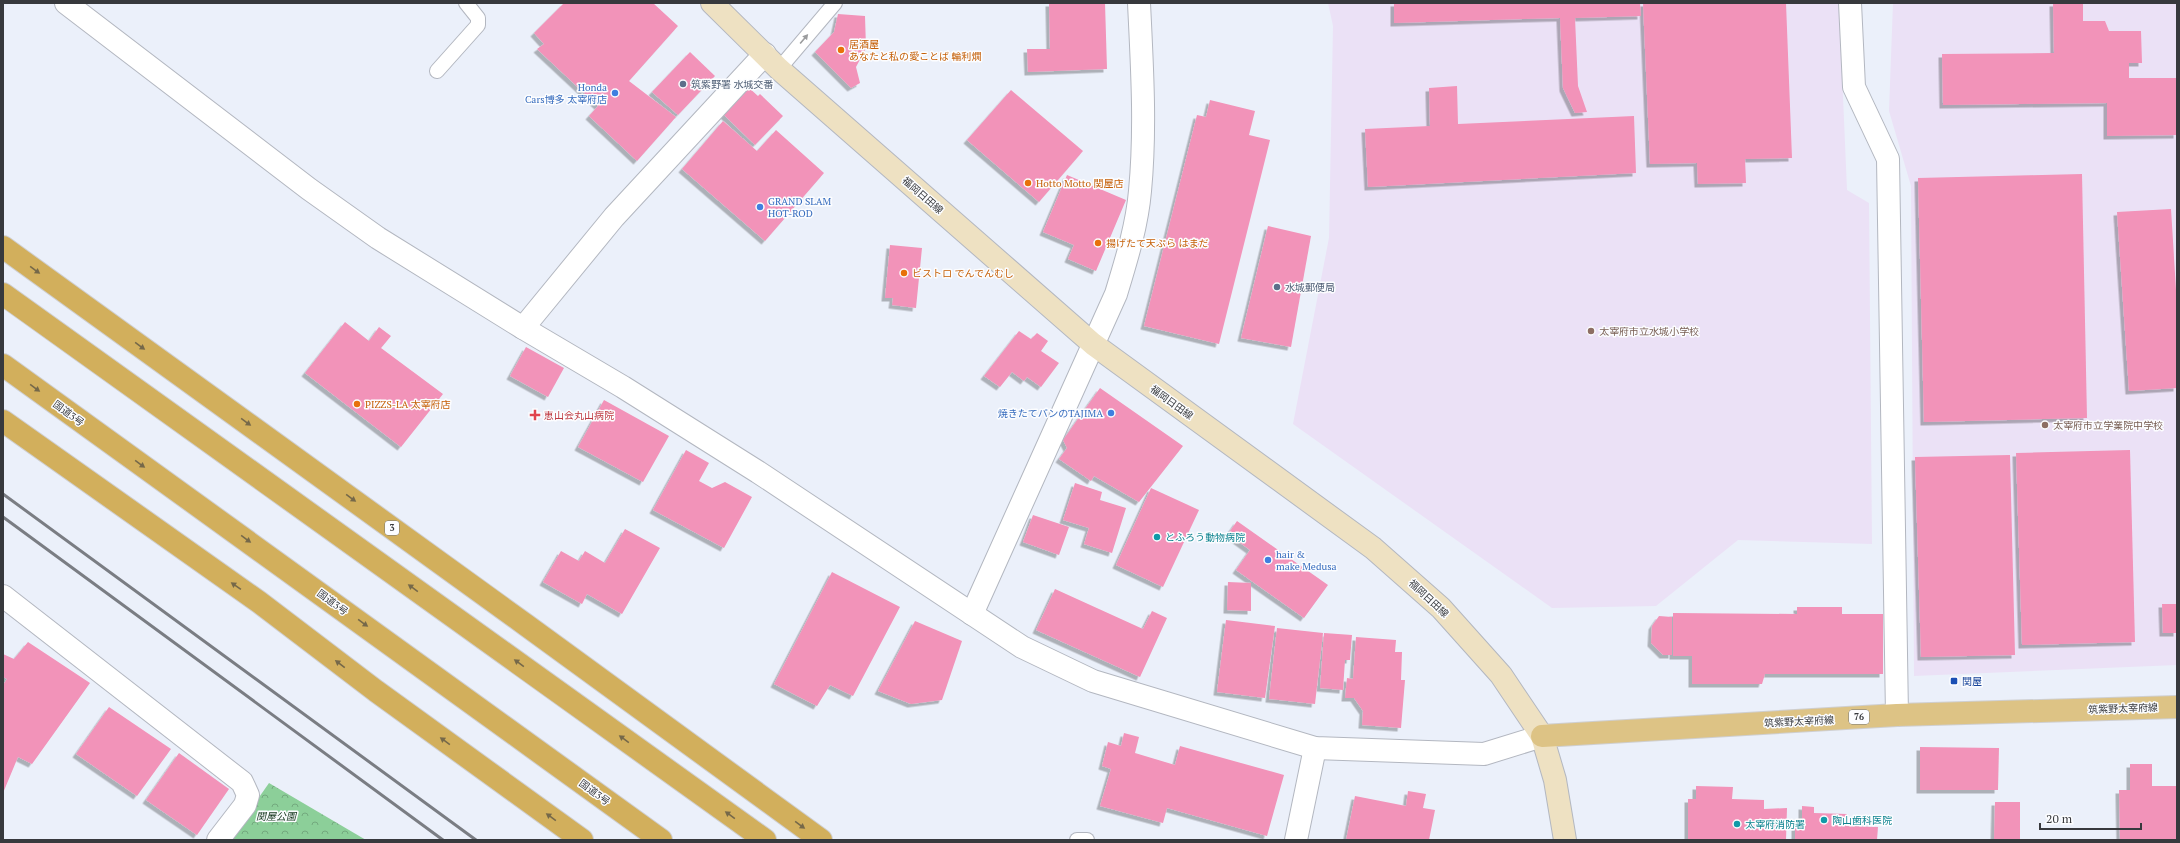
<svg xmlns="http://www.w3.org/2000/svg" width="2180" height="843" viewBox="0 0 2180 843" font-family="'PT Serif','Noto Sans JP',serif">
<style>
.education{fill:#ebe1f6}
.park{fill:url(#park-crowns)}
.building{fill:#f293b9;filter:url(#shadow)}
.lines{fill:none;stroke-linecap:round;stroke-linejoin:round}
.service-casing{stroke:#b3b7c0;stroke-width:16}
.minor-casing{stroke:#b3b7c0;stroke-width:24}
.secondary-casing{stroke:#b3b7c0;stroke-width:24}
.primary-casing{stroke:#cfcfd0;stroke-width:24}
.trunk-casing{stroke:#cfcfd0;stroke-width:24}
.service{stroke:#fff;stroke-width:14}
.minor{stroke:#fff;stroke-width:22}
.secondary{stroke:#eee1c2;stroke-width:22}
.primary{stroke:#ddc385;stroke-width:22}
.trunk{stroke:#d2af5c;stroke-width:22}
.rail{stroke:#7a7d83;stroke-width:3}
.oneway{fill:#9b9c9e}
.oneway2{fill:#756849}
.food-dot{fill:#e8710a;stroke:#fcfdff;stroke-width:1.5}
.service-dot{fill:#5c6f8a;stroke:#fcfdff;stroke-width:1.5}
.shop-dot{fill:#3f7fe0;stroke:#fcfdff;stroke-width:1.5}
.education-dot{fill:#8d6e63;stroke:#fcfdff;stroke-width:1.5}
.health-dot{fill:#e0444e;stroke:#fcfdff;stroke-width:1.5}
.culture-dot{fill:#0f9aa8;stroke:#fcfdff;stroke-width:1.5}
.transit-dot{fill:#1a4fb4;stroke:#fcfdff;stroke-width:1.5}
.labels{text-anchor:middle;stroke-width:3;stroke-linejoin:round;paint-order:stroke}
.shield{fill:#fcfdff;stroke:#727477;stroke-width:1}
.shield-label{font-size:9px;font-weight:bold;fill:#37393d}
.food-label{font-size:10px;fill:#c56008;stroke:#fcfdff;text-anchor:start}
.service-label{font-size:10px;fill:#4e5e75;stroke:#fcfdff;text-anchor:start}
.shop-label{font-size:10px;fill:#366cbe;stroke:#fcfdff;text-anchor:end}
.street-label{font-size:10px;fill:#37393d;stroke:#fcfdff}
.education-label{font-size:10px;fill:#785e54;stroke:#fcfdff;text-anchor:start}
.health-label{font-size:10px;fill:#be3a42;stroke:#fcfdff;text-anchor:start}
.culture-label{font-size:10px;fill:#0d838f;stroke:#fcfdff;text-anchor:start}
.transit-label{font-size:10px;fill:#164399;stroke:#fcfdff;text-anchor:start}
.park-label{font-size:10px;font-style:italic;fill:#14361c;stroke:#fcfdff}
</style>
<defs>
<pattern id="park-crowns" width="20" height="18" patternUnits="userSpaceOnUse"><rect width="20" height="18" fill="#8ccf99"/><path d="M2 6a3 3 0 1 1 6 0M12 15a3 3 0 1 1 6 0" fill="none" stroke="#73a97e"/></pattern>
<filter id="shadow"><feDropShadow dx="-3.5" dy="3.5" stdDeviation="0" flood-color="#0004"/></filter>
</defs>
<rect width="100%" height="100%" fill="#ebf0fa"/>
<g class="education">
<polygon points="1328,3 1839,3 1847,190 1869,203 1872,544 1738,540 1656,606 1552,608 1293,424 1329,238 1333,26"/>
<polygon points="1893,3 2177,3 2177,665 1914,676 1911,186 1889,111"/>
</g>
<polygon class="park" points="269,783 366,840 229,840"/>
<g class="building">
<polygon points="564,3 653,3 678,26 629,81 676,117 637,161 589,116 598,106 537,49 544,44 534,33"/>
<polygon points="1049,3 1105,3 1107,69 1028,72 1027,49 1050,49"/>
<polygon points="1394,3 1640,3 1641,16 1575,18 1578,86 1587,112 1575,113 1563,88 1560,18 1394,23"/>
<polygon points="1643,3 1786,3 1792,158 1745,159 1746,183 1698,184 1697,163 1650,164"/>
<polygon points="2053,3 2083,3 2083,21 2105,21 2109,31 2141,31 2142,63 2129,63 2129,78 2177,78 2177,135 2107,136 2107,103 1943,105 1942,54 2054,53"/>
<polygon points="838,14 865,16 866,48 856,67 860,83 851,88 815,52 834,32"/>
<polygon points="690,52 715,76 678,115 652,92"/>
<polygon points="1457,86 1458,124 1634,116 1636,173 1368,187 1365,129 1430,126 1429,88"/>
<polygon points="748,87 758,96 760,94 783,116 755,145 722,113"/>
<polygon points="1011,90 1083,151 1039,202 967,140"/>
<polygon points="1210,100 1255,111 1249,135 1270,140 1219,344 1144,326 1197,115 1206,117"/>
<polygon points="723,121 757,151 776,130 824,173 765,241 682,169"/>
<polygon points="2082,174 2087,418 1924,422 1918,178"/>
<polygon points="1067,175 1126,200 1096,271 1068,259 1074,245 1043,232"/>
<polygon points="2171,209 2177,306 2177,388 2129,391 2117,212"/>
<polygon points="1268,226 1311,236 1291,347 1241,338"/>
<polygon points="890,245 922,248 916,308 892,305 893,298 885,298"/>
<polygon points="345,322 369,341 379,327 391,336 381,348 443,394 401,447 305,373"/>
<polygon points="1019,331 1031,339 1037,333 1048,341 1041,351 1059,363 1041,387 1027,377 1024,381 1012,372 1000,387 984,376"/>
<polygon points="526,347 564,368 548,397 510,376"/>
<polygon points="1100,388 1183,446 1139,502 1094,476 1091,481 1059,459 1067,448 1063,440"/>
<polygon points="604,400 669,436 643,482 578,447"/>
<polygon points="686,450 709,463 699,481 712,488 725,482 752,497 724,548 653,510"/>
<polygon points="2130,450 2135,642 2022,645 2016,453"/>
<polygon points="2010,455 2015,655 1921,657 1915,457"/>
<polygon points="1075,483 1102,492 1100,500 1126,508 1112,553 1084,544 1089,528 1063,520"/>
<polygon points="1151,488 1199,510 1163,587 1116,565"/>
<polygon points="1033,515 1069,527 1059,555 1023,542"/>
<polygon points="1237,521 1328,585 1304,618 1236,570 1250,550 1228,534"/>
<polygon points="625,529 660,548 622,614 587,594 582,604 543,582 561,551 579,561 585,551 605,563"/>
<polygon points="832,572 900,607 853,696 830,685 817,706 774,684"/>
<polygon points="1228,582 1251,583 1251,611 1227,610"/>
<polygon points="1055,589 1143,629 1152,611 1167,618 1140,677 1036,630"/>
<polygon points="2162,604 2177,604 2177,633 2163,633"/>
<polygon points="1797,607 1842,607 1842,614 1883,614 1883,674 1765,674 1762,684 1692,684 1692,656 1673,656 1673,613 1797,614"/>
<polygon points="1659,616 1672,617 1672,655 1663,655 1651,643 1652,626"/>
<polygon points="1226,620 1275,626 1265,698 1217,692"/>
<polygon points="915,621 962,641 942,700 911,704 878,691"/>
<polygon points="1277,628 1323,633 1315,704 1269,699"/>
<polygon points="1324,633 1352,635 1350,660 1345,660 1343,690 1320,688"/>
<polygon points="1356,637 1396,640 1395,652 1402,652 1401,680 1405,680 1401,728 1362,725 1363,711 1354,698 1345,698 1347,678 1353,679"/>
<polygon points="28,642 90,683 32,764 18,757 3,793 3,685 7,679 3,677 3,654 14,659"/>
<polygon points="109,707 171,749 137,796 76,754"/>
<polygon points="1124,733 1139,737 1135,753 1175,765 1180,746 1284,775 1267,836 1167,808 1163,823 1100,806 1111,769 1102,766 1108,742 1121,746"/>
<polygon points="1920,747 1999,748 1998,790 1920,790"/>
<polygon points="179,753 229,789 197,835 146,800"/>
<polygon points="2130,764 2152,764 2152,786 2177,786 2177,840 2120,840 2119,790 2130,790"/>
<polygon points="1696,786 1733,787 1732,799 1764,800 1764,809 1787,808 1786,840 1688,840 1688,799 1696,799"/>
<polygon points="1408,791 1426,794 1423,808 1435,810 1429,840 1346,840 1355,796 1406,806"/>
<polygon points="1995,802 2020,802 2020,840 1994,840"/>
<polygon points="1802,806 1814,807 1814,813 1847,814 1846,826 1878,827 1877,840 1795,840 1795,827 1802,827"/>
</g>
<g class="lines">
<g class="service-casing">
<g id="service">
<polyline points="779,69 835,3"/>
<polyline points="437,71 478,25 478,18 466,3"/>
<polyline points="1077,840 1087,840"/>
</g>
</g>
<g class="minor-casing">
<g id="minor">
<polyline points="66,3 309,189 378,238 523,328 623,387 758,472 1022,647 1093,681 1315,748 1484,754 1542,736"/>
<polyline points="1850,3 1854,87 1888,159 1897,715"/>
<polyline points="523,328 614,217 765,54"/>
<polyline points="3,596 242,782 248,795 245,805 218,840"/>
<path d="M972 614 1116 294C1126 261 1137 226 1140 191 1146 128 1142 66 1139 3"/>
<polyline points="1296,840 1315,748"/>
</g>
</g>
<g class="secondary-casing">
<polyline id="secondary" points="712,3 779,69 1093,344 1373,548 1441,608 1501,675 1542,736 1555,780 1565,840"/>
</g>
<g class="primary-casing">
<polyline id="primary" points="1542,736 1897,715 2177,707"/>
</g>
<g class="trunk-casing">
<g id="trunk">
<polyline points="3,247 526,625 821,840"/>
<polyline points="3,294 765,840"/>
<polyline points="3,365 661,840"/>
<polyline points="3,421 259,602 376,691 582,840"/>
</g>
</g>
<use href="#service" class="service"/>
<use href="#minor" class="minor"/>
<use href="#secondary" class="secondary"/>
<use href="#primary" class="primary"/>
<use href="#trunk" class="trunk"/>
<g class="rail">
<polyline points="3,494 476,840"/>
<polyline points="3,517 443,840"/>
</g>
</g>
<defs><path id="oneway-solid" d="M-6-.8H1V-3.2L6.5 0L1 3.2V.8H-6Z"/></defs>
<use class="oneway" href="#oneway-solid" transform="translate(804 39) rotate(-50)"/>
<g class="oneway2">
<use href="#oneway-solid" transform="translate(35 270) rotate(36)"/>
<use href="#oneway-solid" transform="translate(140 346) rotate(36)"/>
<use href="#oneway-solid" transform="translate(35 388) rotate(36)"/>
<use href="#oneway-solid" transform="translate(246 422) rotate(36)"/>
<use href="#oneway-solid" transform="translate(140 464) rotate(36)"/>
<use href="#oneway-solid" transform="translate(351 498) rotate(36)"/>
<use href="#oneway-solid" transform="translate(246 539) rotate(36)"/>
<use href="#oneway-solid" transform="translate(236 586) rotate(-145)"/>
<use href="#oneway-solid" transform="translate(413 588) rotate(-144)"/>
<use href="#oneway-solid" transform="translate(363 623) rotate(36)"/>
<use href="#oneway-solid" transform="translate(519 663) rotate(-144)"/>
<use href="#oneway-solid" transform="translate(340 664) rotate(-143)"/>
<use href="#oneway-solid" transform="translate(624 739) rotate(-144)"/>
<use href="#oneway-solid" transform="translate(445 741) rotate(-144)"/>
<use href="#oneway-solid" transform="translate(730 815) rotate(-144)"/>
<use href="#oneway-solid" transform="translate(551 817) rotate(-144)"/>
<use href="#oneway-solid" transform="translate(800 825) rotate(36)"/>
</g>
<g class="food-dot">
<circle cx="841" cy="50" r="4"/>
<circle cx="1028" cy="183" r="4"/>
<circle cx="1098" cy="243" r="4"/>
<circle cx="904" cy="273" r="4"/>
<circle cx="357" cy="404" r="4"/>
</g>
<g class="service-dot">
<circle cx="683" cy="84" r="4"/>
<circle cx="1277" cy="287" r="4"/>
</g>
<g class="shop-dot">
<circle cx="615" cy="93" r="4"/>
<circle cx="760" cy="207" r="4"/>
<circle cx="1111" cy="413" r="4"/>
<circle cx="1268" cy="560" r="4"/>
</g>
<g class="education-dot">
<circle cx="1591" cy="331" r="4"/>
<circle cx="2045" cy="425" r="4"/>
</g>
<path class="health-dot" d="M533 409h4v4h4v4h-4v4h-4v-4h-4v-4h4z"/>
<g class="culture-dot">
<circle cx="1157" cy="537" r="4"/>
<circle cx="1824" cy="820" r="4"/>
<circle cx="1737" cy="824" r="4"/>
</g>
<rect class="transit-dot" x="1950" y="677" width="8" height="8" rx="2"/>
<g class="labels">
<g class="shield">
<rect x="385" y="521" width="14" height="14" rx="3"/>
<rect x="1849" y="710" width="20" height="14" rx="3"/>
</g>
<g class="shield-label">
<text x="392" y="531">3</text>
<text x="1859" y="720">76</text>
</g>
<g class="food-label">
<text x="849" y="48">居酒屋<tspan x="849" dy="12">あなたと私の愛ことば 輪利燗</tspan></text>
<text x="1036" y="187">Hotto Motto 関屋店</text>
<text x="1106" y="247">揚げたて天ぷら はまだ</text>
<text x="912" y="277">ビストロ でんでんむし</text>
<text x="365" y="408">PIZZS-LA 太宰府店</text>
</g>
<g class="service-label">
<text x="691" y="88">筑紫野署 水城交番</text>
<text x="1285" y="291">水城郵便局</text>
</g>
<g class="shop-label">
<text x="607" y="91">Honda<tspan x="607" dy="12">Cars博多 太宰府店</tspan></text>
<text x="768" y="205" text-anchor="start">GRAND SLAM<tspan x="768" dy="12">HOT-ROD</tspan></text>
<text x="1103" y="417">焼きたてパンのTAJIMA</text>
<text x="1276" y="558" text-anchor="start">hair &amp;<tspan x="1276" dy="12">make Medusa</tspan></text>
</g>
<g class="street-label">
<text transform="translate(923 195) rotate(41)" y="4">福岡日田線</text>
<text transform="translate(1172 402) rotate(36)" y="4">福岡日田線</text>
<text transform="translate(69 413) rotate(36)" y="4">国道3号</text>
<text transform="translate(1429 598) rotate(43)" y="4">福岡日田線</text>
<text transform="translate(333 602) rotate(36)" y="4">国道3号</text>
<text transform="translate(2123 708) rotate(-2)" y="4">筑紫野太宰府線</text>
<text transform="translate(1799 721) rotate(-3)" y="4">筑紫野太宰府線</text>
<text transform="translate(595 792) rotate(36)" y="4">国道3号</text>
</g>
<g class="education-label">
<text x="1599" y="335">太宰府市立水城小学校</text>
<text x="2053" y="429">太宰府市立学業院中学校</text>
</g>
<g class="health-label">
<text x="544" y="419">恵山会丸山病院</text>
</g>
<g class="culture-label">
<text x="1165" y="541">とふろう動物病院</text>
<text x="1832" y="824">陶山歯科医院</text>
<text x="1745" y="828">太宰府消防署</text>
</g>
<g class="transit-label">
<text x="1962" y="685">関屋</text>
</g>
<g class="park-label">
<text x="276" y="820">関屋公園</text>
</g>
</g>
<rect width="2180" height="843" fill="none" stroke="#37393d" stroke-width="8"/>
<path d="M2040 823v6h101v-6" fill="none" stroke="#37393d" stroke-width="2"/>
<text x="2046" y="823" font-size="12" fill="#37393d" stroke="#fcfdff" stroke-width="3" paint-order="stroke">20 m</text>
</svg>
